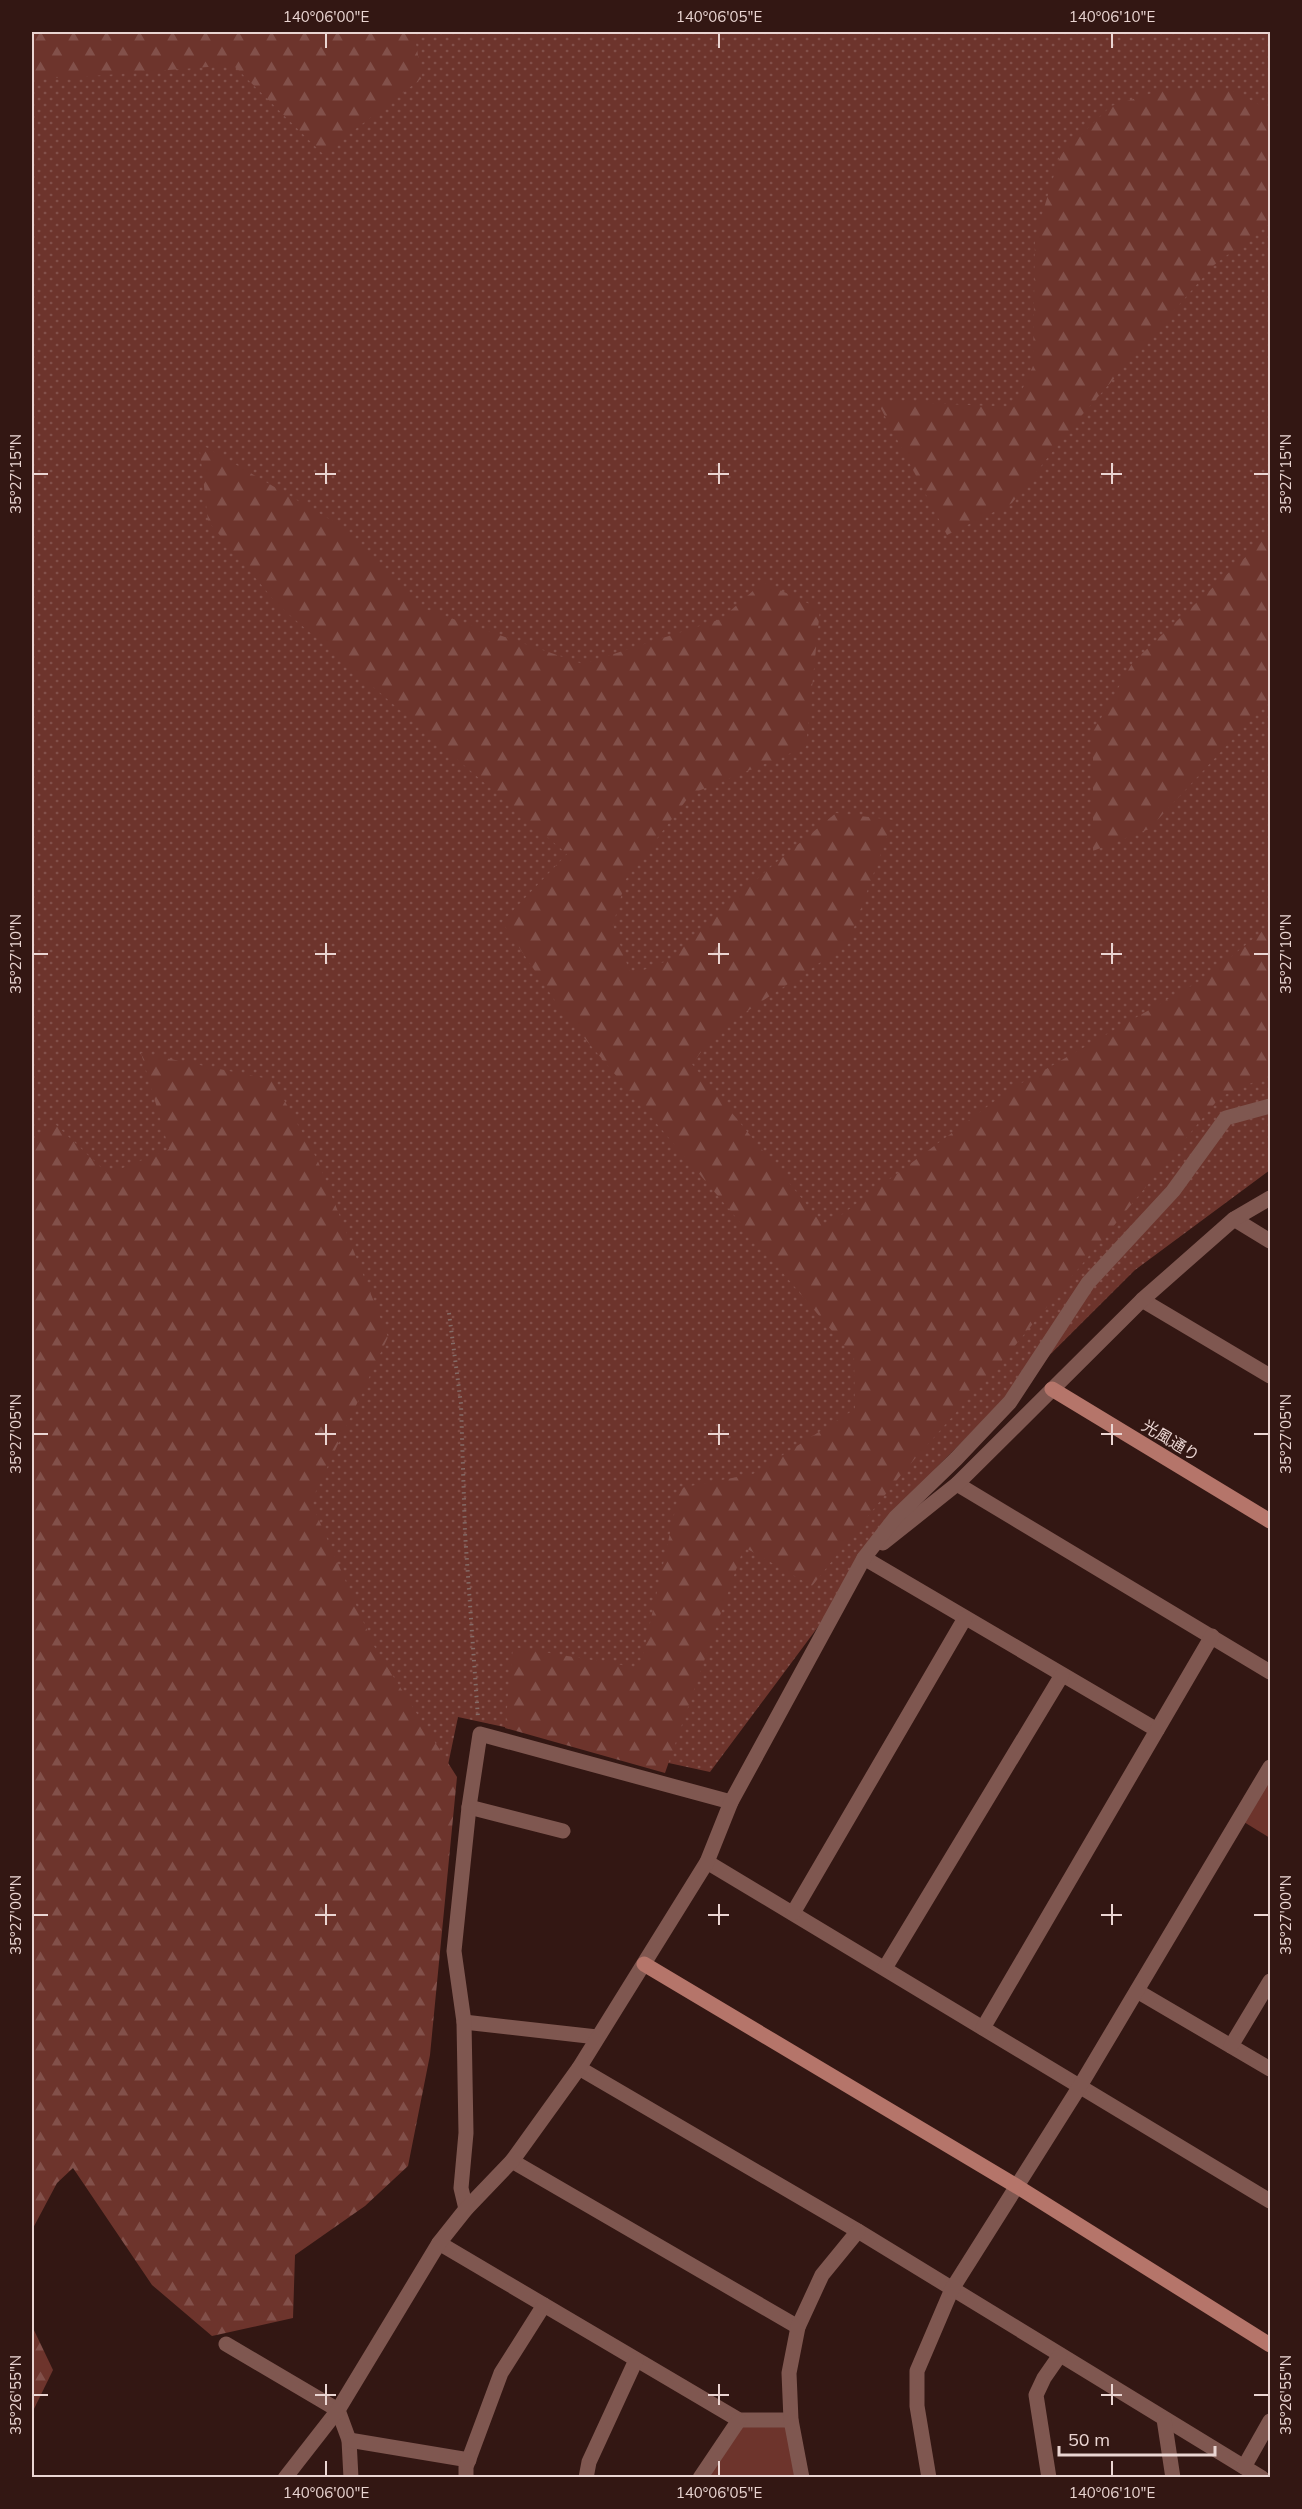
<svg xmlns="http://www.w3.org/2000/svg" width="1302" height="2509" viewBox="0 0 1302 2509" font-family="Mulish,'Noto Sans JP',sans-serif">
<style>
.grass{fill:url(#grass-dots)}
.forest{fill:url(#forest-firs)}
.park{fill:#6d342c}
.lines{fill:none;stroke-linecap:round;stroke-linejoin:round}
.path{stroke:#846b67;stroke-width:4;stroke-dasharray:1.5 4.5;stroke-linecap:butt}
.street{stroke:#7f5750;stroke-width:15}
.secondary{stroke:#b5756a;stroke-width:15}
.ticks{fill:none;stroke:#ead5d2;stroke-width:2}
.labels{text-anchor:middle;stroke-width:4.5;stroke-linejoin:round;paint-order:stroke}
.street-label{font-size:16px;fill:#ead5d2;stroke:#331713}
.neatline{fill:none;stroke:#ead5d2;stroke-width:2}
.ticks-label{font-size:15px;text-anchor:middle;fill:#ead5d2}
</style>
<defs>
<pattern id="grass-dots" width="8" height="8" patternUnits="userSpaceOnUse" patternTransform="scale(1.5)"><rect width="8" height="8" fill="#6d342c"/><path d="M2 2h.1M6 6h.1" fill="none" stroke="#82504a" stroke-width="1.8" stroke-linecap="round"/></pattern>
<pattern id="forest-firs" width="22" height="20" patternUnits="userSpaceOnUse" patternTransform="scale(1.5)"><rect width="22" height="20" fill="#6d342c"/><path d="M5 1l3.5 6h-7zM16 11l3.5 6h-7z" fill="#82504a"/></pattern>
</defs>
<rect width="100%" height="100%" fill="#331713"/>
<polygon class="grass" points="32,32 1270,32 1270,1170 1135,1270 937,1467 710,1772 458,1717 423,1885 32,1389"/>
<g class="forest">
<polygon points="32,32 414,32 422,78 323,154 233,65 67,78 32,78"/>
<polygon points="1229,89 1270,110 1270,223 1214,265 1075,423 1012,503 947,535 877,401 1014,407 1033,366 1035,238 1060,155 1111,106 1162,90"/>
<polygon points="199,443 336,523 419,607 583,664 721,619 763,582 820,609 806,747 691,794 626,879 613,925 631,975 669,960 767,870 836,813 893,820 848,944 716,1032 692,1064 825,1227 1011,1089 1205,978 1270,925 1270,1075 1220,1097 1008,1354 905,1470 812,1586 744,1547 665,1773 505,1728 513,1647 640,1668 680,1488 753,1474 855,1409 854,1357 564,1014 502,922 567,854 278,605 208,521"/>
<polygon points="1270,534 1270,699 1149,829 1093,851 1093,732 1133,662"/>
<polygon points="141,1053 273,1080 317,1159 388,1337 311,1502 374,1646 457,1777 430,2055 408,2166 365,2206 295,2255 293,2318 212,2336 152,2285 73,2168 57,2183 32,2230 32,1152 51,1120 108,1174 169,1149"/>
<polygon points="32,2326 53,2370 32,2413"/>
</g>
<g class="park">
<polygon points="1270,1767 1270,1838 1239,1819"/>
<polygon points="739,2420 791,2420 802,2477 700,2478"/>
</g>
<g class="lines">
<polyline class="path" points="449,1313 461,1404 465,1533 478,1718"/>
<g class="street">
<polyline points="1234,1219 1270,1241"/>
<polyline points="1142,1300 1270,1376"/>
<polyline points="957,1484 1270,1672"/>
<polyline points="883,1543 957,1484 1142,1300 1234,1219 1270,1198"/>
<polyline points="864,1558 1157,1730"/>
<polyline points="469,1807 563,1831"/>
<polyline points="707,1862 1270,2201"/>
<polyline points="793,1913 965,1618"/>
<polyline points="885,1968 1062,1675"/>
<polyline points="1137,1991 1270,2069"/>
<polyline points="464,2022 597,2037"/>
<polyline points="983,2028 1212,1636"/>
<polyline points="1231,2046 1270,1981"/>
<polyline points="579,2068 858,2231 1262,2478"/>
<polyline points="512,2161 798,2327"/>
<polyline points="466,2209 461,2188 466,2133 464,2022 454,1951 469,1807 480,1734 731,1802"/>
<polyline points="439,2243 739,2420 791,2420"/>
<polyline points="226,2344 338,2410 349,2440 351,2478"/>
<polyline points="1164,2419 1173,2478"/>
<polyline points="349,2440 469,2460"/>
<polyline points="1244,2467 1270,2421"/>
<polyline points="285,2478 338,2410 439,2243 466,2209 512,2161 579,2068 707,1862 731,1802 864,1558 895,1518 956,1459 1010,1402 1088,1283 1173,1191 1226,1118 1270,1106"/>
<polyline points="466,2478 466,2467 501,2373 544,2305"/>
<polyline points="586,2478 589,2462 636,2360"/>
<polyline points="700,2478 739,2420"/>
<polyline points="802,2478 791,2420 789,2373 798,2327 822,2275 858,2231"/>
<polyline points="929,2478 917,2406 917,2371 952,2289 1080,2086 1270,1767"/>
<polyline points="1049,2478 1036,2395 1044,2378 1060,2355"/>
</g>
<g class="secondary">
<polyline points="1052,1389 1270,1521"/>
<polyline points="644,1964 1018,2187 1270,2345"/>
</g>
</g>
<path class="ticks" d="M326 33V48M719 33V48M1112 33V48M326 463V484M719 463V484M1112 463V484M33 474H48M315 474H336M708 474H729M1101 474H1122M1254 474H1269M326 943V964M719 943V964M1112 943V964M33 954H48M315 954H336M708 954H729M1101 954H1122M1254 954H1269M326 1424V1445M719 1424V1445M1112 1424V1445M33 1434H48M315 1434H336M708 1434H729M1101 1434H1122M1254 1434H1269M326 1904V1925M719 1904V1925M1112 1904V1925M33 1915H48M315 1915H336M708 1915H729M1101 1915H1122M1254 1915H1269M326 2384V2405M719 2384V2405M1112 2384V2405M33 2395H48M315 2395H336M708 2395H729M1101 2395H1122M1254 2395H1269M326 2461V2476M719 2461V2476M1112 2461V2476"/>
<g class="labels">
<g class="street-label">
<text transform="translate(1171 1440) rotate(31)" y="6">光風通り</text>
</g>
</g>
<rect width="1302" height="2509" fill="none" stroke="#331713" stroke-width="66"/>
<path d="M1059 2446v9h156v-9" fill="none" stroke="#ead5d2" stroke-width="3"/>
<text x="1068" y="2446" font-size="18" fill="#ead5d2" stroke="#331713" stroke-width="4.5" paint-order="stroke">50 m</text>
<rect x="33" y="33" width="1236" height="2443" class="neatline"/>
<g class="ticks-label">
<text x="326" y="22">140°06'00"E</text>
<text x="719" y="22">140°06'05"E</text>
<text x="1112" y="22">140°06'10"E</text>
<text transform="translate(16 474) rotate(-90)" y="5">35°27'15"N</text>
<text transform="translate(1286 474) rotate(-90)" y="5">35°27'15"N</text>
<text transform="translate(16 954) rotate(-90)" y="5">35°27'10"N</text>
<text transform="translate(1286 954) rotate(-90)" y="5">35°27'10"N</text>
<text transform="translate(16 1434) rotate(-90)" y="5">35°27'05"N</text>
<text transform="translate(1286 1434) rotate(-90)" y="5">35°27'05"N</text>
<text transform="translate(16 1915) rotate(-90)" y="5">35°27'00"N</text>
<text transform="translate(1286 1915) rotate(-90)" y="5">35°27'00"N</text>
<text transform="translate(16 2395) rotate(-90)" y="5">35°26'55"N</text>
<text transform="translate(1286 2395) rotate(-90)" y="5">35°26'55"N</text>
<text x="326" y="2498">140°06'00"E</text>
<text x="719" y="2498">140°06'05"E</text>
<text x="1112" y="2498">140°06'10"E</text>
</g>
</svg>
